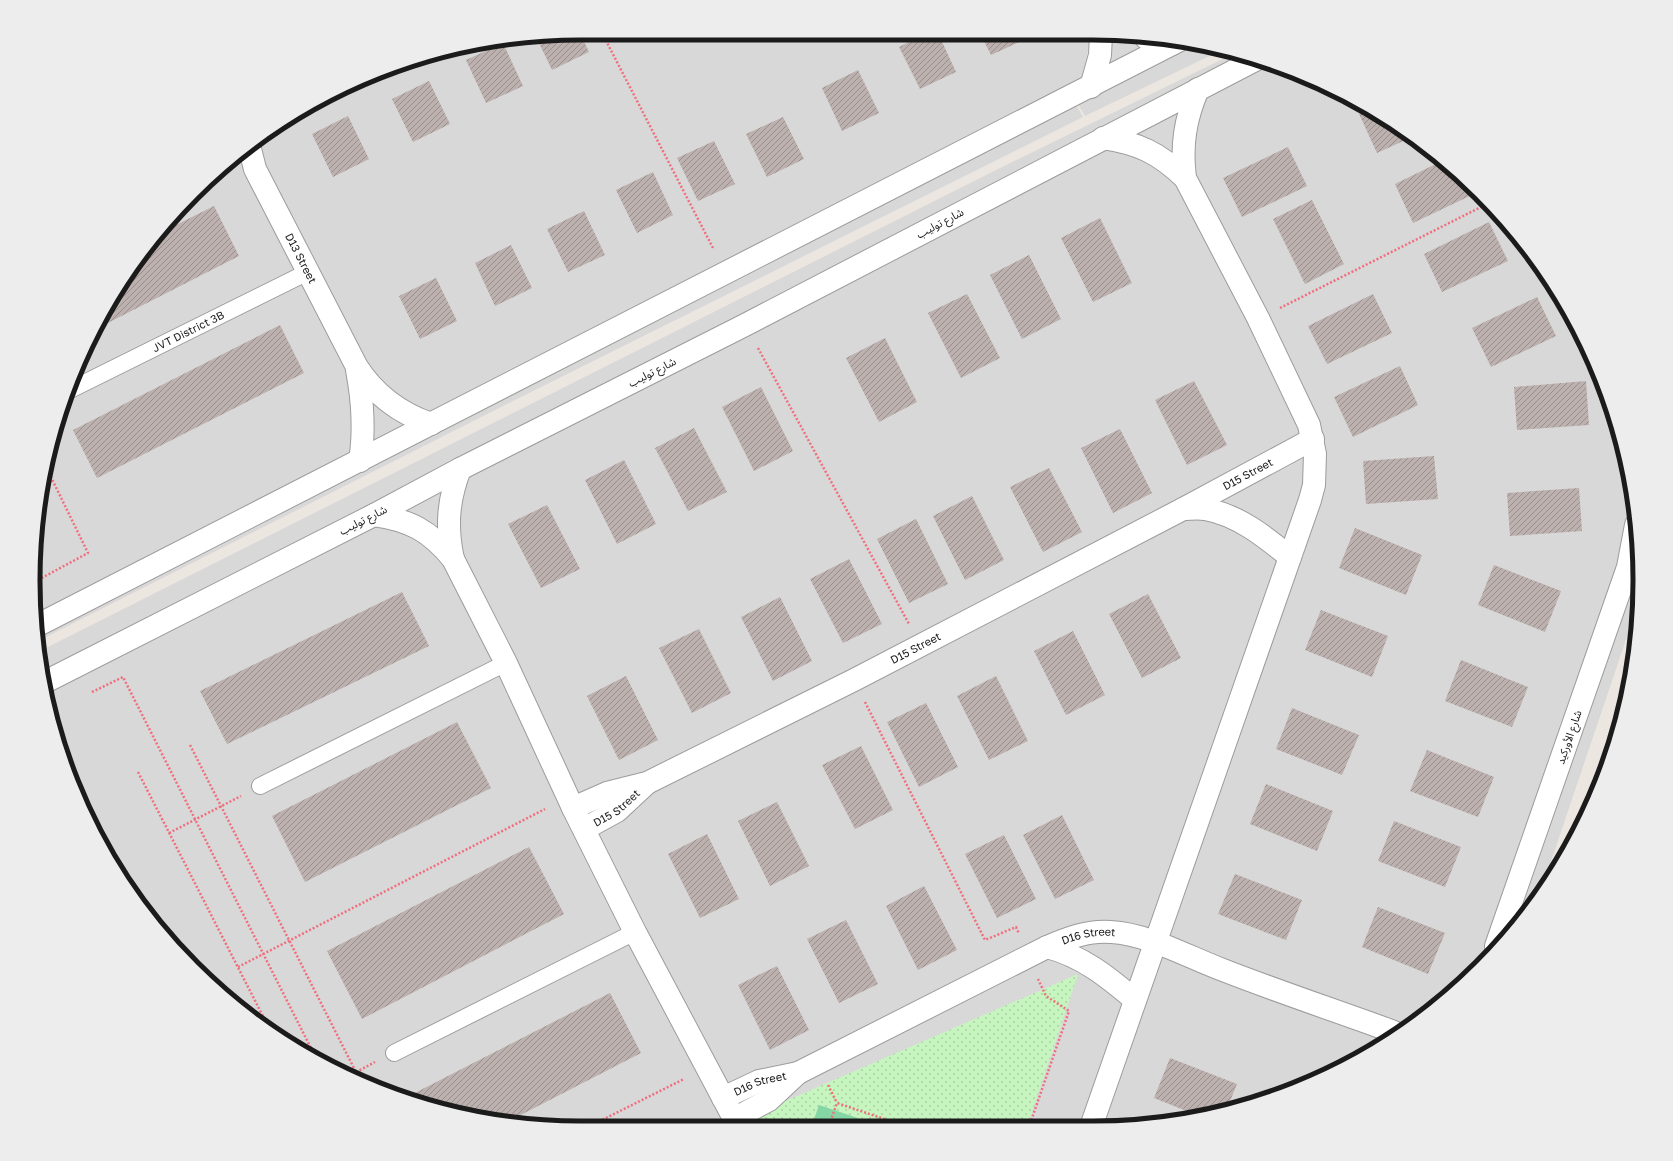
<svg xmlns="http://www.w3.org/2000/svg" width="1673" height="1161" viewBox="0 0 1673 1161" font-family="'Golos Text','Noto Sans Arabic',sans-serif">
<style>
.residential{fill:#d9d8d8}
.park{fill:url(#park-dots)}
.pitch{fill:#84d7a5}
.building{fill:url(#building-hatch)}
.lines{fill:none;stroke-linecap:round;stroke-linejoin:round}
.service-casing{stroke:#9c9c9c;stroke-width:18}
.minor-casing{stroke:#9c9c9c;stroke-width:24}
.tertiary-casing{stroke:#9c9c9c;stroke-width:24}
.path{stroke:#ef6f7e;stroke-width:2.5;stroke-dasharray:2 2;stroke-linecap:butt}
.service{stroke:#fff;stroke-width:16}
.minor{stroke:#fff;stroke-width:22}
.tertiary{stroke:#fff;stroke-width:22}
.labels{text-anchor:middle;stroke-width:4;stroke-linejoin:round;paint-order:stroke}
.street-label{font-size:11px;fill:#1b1b1b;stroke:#fff}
.rim{fill:none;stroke:#1b1b1b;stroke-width:5}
</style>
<defs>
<pattern id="park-dots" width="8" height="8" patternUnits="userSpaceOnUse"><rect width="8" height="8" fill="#c7f5c0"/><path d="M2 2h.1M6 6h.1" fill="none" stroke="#aad1a4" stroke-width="1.8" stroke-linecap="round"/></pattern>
<pattern id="building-hatch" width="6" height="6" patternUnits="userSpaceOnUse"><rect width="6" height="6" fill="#bcb1ae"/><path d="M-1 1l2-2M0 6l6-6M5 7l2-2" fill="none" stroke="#988f8d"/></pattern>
</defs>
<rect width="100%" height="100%" fill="#ece6e1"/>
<g class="residential">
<polygon points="580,33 1089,33 1090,43 1082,76 1067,89 1083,117 501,407 38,641 38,509 75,371 125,277 169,220 277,125 339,89 439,52"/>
<polygon points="1091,33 1200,44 1222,50 1085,116 1069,89 1084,77 1092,43"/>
<polygon points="1235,53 1269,62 1366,106 1426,146 1504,219 1567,307 1611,404 1635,509 1638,604 1541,891 1527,914 1454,992 1334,1072 1234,1109 1164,1123 545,1127 439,1109 339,1072 247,1015 169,942 89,822 62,756 38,652 1000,168"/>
</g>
<polygon class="park" points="1078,974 1028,1124 754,1126 749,1117"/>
<polygon class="pitch" points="819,1105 879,1125 812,1125"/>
<g class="building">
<polygon points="580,33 589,52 552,70 537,39"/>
<polygon points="927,33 938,33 956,72 920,89 899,47"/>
<polygon points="980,33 1025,33 1028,38 991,55"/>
<polygon points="503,43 523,86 486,103 466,60"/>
<polygon points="858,70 879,113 842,131 822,88"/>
<polygon points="429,81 450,124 413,142 392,99"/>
<polygon points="1370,109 1412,137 1377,153 1359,114"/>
<polygon points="348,116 369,159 333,177 312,134"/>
<polygon points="783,117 804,159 767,177 746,134"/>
<polygon points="714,141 735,184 698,201 677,158"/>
<polygon points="1288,147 1307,186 1242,217 1223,178"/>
<polygon points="1442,161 1476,193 1413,223 1395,184"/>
<polygon points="653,172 673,215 637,233 616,190"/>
<polygon points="1312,200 1344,264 1305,284 1273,219"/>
<polygon points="214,206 239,256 98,328 125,277 158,234"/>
<polygon points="584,211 605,255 568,272 547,229"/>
<polygon points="1100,218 1132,283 1093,302 1061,238"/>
<polygon points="1489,222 1508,261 1442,292 1424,254"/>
<polygon points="511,245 532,288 495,306 475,263"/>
<polygon points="1029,255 1061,319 1022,339 990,275"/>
<polygon points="436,278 457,321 420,339 399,296"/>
<polygon points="967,294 1000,358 961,378 928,313"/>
<polygon points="1373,294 1392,333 1327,364 1308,326"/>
<polygon points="1537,297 1556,336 1491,367 1472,328"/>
<polygon points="280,325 304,373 97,478 73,430"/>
<polygon points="885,338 917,402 879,422 846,358"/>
<polygon points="1400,366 1418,405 1353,437 1334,397"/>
<polygon points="1194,381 1227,445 1187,465 1155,400"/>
<polygon points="1586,381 1589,425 1517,430 1514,387"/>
<polygon points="761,387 793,451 754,471 722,407"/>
<polygon points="694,428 727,492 688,511 655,448"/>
<polygon points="1120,429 1152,493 1113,513 1081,448"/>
<polygon points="1434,456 1438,499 1366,504 1363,461"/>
<polygon points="624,460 656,524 617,544 585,480"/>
<polygon points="1049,468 1082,532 1043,552 1010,487"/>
<polygon points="1579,488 1582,531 1510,536 1507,493"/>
<polygon points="972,496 1004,560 965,580 933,516"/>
<polygon points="547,505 580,569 541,588 508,524"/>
<polygon points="916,519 948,584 909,603 877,539"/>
<polygon points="1355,528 1422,555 1406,595 1339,568"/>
<polygon points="849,559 882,624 843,643 810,579"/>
<polygon points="1494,565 1561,591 1545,632 1478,605"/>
<polygon points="402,592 429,646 227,744 200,691"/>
<polygon points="1148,594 1181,658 1142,678 1109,614"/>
<polygon points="780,597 812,661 773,681 741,617"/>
<polygon points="1321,610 1388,636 1372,677 1305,650"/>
<polygon points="699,629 731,693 692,713 659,648"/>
<polygon points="1073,631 1105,695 1066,715 1034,651"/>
<polygon points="1461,660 1528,687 1512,727 1445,701"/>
<polygon points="626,676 658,740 619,760 587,696"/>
<polygon points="996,676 1028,741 989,760 957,696"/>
<polygon points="926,703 958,767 919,787 887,722"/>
<polygon points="1292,708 1359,735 1342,775 1276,749"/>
<polygon points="457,722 491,788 305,882 272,816"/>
<polygon points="861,746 893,810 855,829 822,765"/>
<polygon points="1427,750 1494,777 1478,817 1410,791"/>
<polygon points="1266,784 1333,811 1317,851 1250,824"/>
<polygon points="777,802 809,866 770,886 738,821"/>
<polygon points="1062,815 1094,880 1055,899 1023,835"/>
<polygon points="1394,821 1461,847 1445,887 1378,861"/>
<polygon points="707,834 739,899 700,918 668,854"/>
<polygon points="1004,835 1036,899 997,918 965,854"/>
<polygon points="529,847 564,914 362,1019 327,951"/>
<polygon points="1235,874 1302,900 1286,940 1218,914"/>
<polygon points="924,886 957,950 918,970 886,906"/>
<polygon points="1378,907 1445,933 1428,974 1362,947"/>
<polygon points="846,920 878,984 839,1003 807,939"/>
<polygon points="777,966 809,1030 770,1050 738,985"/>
<polygon points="610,993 641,1053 509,1121 439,1109 407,1097"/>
<polygon points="1170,1058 1237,1084 1226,1111 1199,1116 1154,1098"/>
<polygon points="672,1119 676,1126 659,1126"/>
</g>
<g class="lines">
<g class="service-casing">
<g id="service">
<path id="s1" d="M70 390 308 272"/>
<polyline points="260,786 506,663"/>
<polyline points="394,1053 635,932"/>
</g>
</g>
<g class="minor-casing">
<g id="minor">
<polyline points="1146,38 1172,44"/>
<polyline points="1091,87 1100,55 1101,34"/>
<path id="s2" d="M250 149 255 169 357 367C375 395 399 413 431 424"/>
<path d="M1185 178C1181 146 1185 119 1198 89"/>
<path d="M357 370C363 402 365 430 360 461"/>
<path d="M1183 509C1190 509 1198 508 1205 509 1238 515 1264 536 1290 557"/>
<path d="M374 515C410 520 430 531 453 559L506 663 573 808 635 932 738 1126"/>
<path d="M453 559C446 527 448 500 460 469"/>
<path id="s3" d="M573 808 607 793 647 783 854 680 1183 509 1313 439"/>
<path id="s4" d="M584 829 617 811 646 784"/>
<path d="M1047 947C1082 956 1108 977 1135 1000"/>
<path id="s5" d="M723 1098 759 1081 798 1073"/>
<path id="s6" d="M734 1119 769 1100 798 1073 1047 947C1068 938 1089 930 1111 932 1148 934 1188 957 1223 970 1279 992 1337 1011 1394 1032"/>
<path d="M1092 1124 1310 500 1314 485 1315 454 1309 425 1258 318 1185 178C1159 153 1138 143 1103 138"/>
</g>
</g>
<g class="tertiary-casing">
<g id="tertiary">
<polyline points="38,625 1178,41"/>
<polyline points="45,682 374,515 460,469 745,325 1257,59"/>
<polyline points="1496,946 1628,567 1636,525"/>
</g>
</g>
<g class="path">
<polyline points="602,33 714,250"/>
<polyline points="1280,308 1487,204"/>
<polyline points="758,348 909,624"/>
<polyline points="38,580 88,553 48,471"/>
<polyline points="92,692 123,677 316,1058"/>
<polyline points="865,702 985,940 1016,927 1019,934"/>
<polyline points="190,745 360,1080"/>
<polyline points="138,772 269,1028"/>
<polyline points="169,833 241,796"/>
<polyline points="238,967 545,809"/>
<polyline points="349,1076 375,1062"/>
<polyline points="828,1085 837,1103"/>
<polyline points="1030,1124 1069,1011 1046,996 1038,979"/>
<polyline points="829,1125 837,1103 902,1125"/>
<polyline points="588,1127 684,1079"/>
</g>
<use href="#service" class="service"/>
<use href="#minor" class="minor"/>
<use href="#tertiary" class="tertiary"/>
</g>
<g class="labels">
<g class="street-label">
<text transform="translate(940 223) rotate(-28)" y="4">شارع توليب</text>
<text dy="4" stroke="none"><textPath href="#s2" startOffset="121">D13 Street</textPath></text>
<text dy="4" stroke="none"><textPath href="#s1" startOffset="132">JVT District 3B</textPath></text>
<text transform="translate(652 372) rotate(-27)" y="4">شارع توليب</text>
<text dy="4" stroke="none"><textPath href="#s3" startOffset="754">D15 Street</textPath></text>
<text transform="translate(363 520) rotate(-27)" y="4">شارع توليب</text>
<text dy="4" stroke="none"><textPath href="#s3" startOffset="379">D15 Street</textPath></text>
<text transform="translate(1569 737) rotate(-71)" y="4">شارع الأوركيد</text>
<text dy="4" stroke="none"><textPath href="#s4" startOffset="39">D15 Street</textPath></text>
<text dy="4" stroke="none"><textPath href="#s6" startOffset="402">D16 Street</textPath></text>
<text dy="4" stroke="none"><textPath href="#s5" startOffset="40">D16 Street</textPath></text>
</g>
</g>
<path d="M0 0H1673V1161H0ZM580 40H1093A540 540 0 0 1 1633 580V581A540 540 0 0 1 1093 1121H580A540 540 0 0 1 40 581V580A540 540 0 0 1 580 40Z" fill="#ededed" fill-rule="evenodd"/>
<path class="rim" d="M580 40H1093A540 540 0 0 1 1633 580V581A540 540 0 0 1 1093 1121H580A540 540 0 0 1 40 581V580A540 540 0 0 1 580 40Z"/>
</svg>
